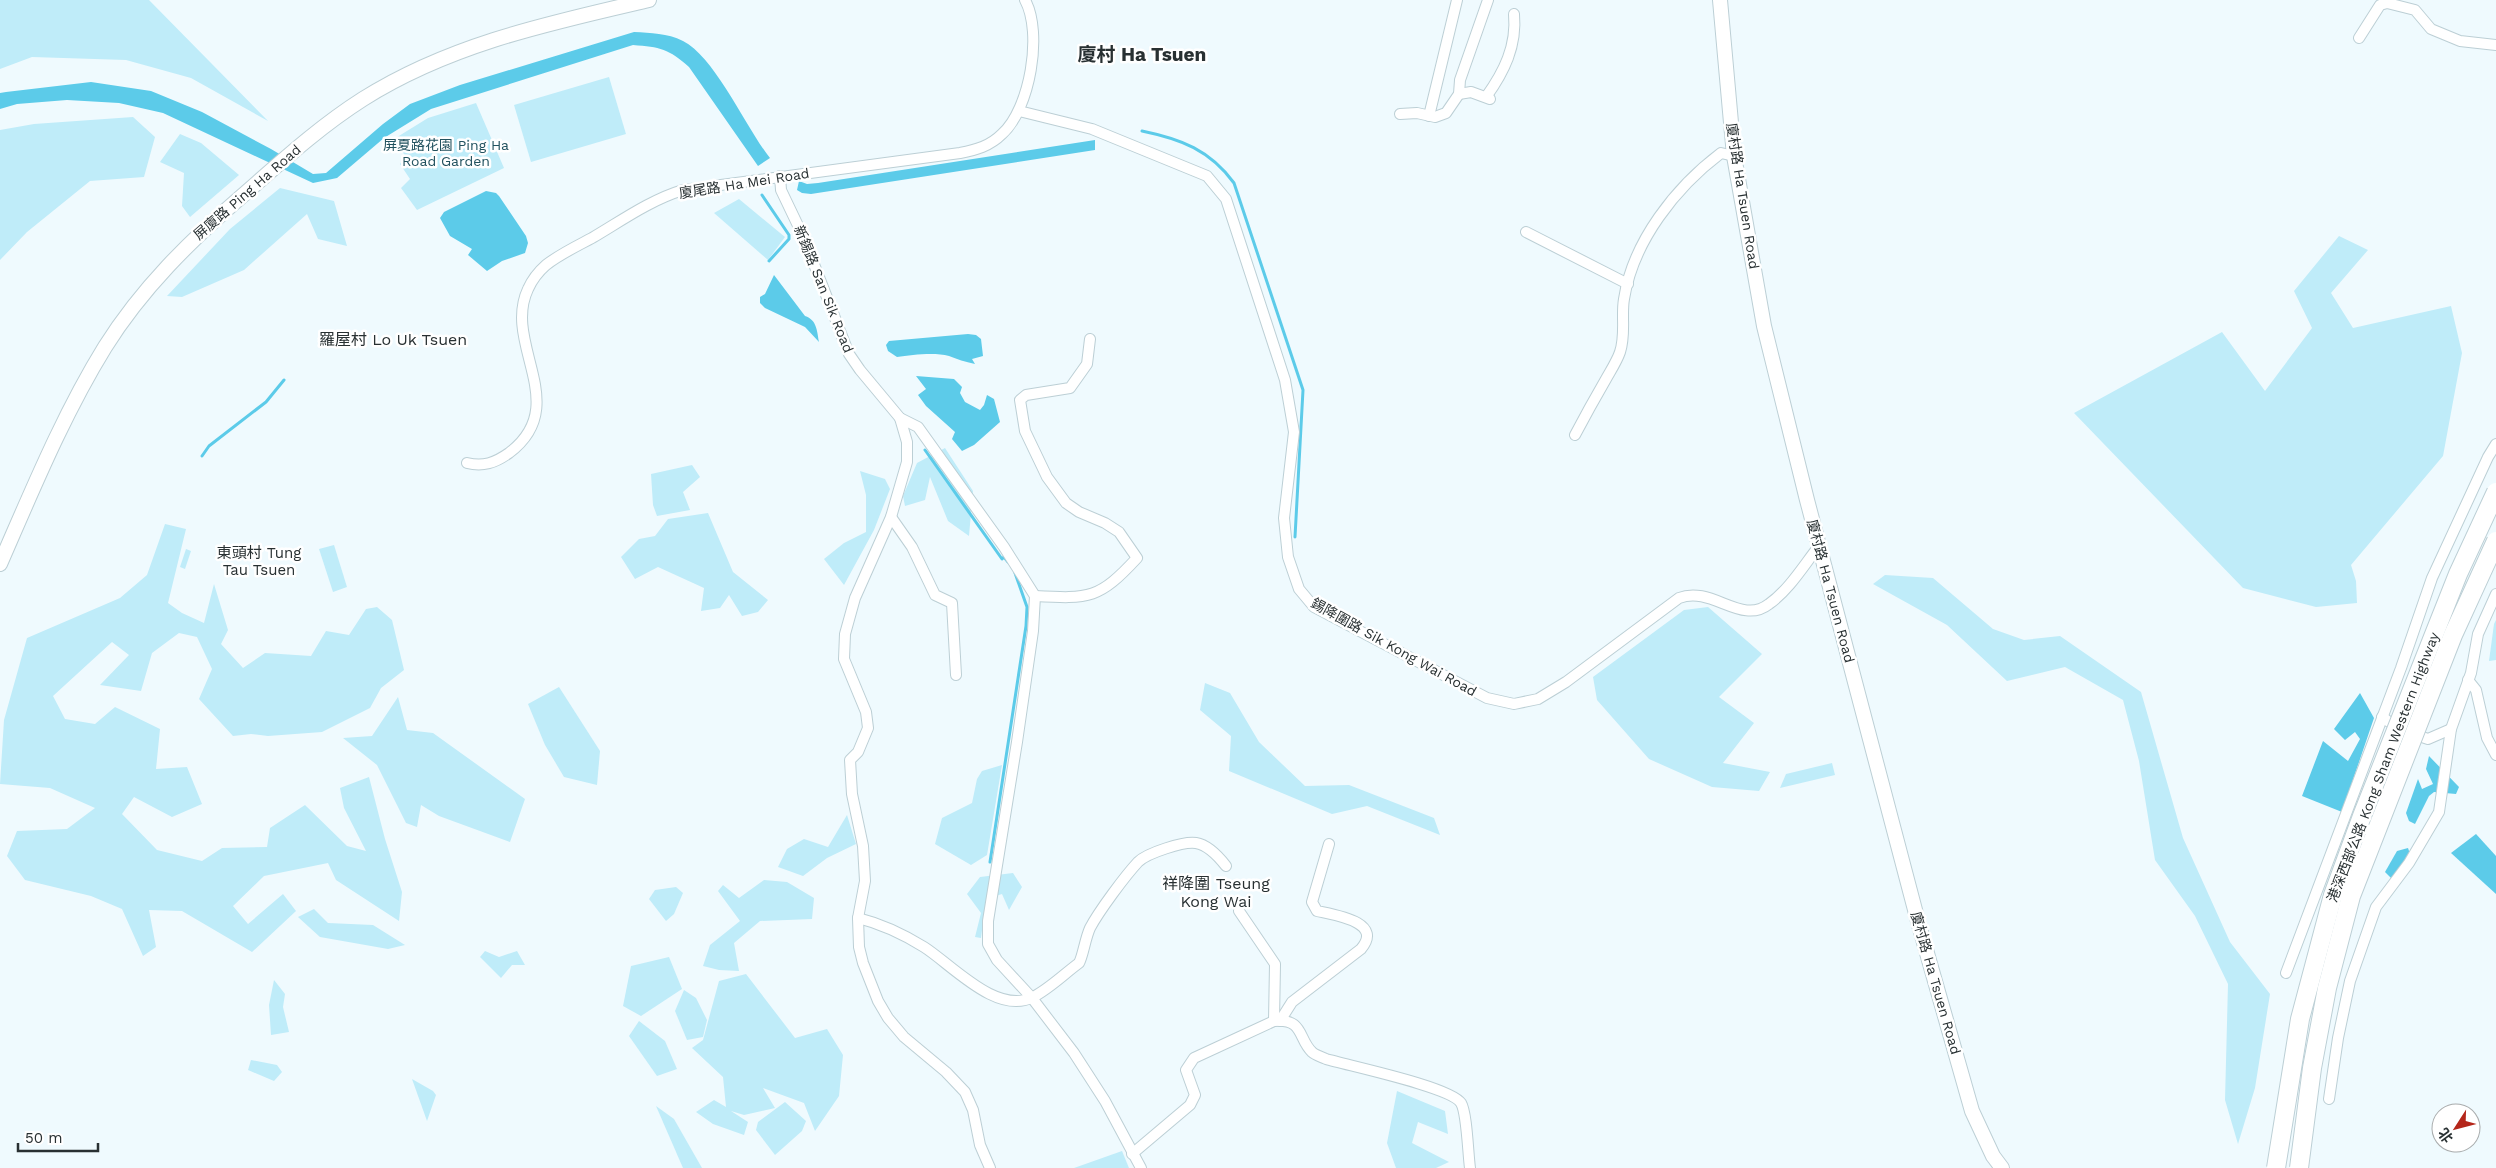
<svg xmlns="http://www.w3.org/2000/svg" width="2496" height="1168" viewBox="0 0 2496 1168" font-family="'Work Sans','Noto Sans SC',sans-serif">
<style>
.green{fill:#bfecf9}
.water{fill:#5ccbe9}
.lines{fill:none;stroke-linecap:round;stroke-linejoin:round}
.stream{stroke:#5ccbe9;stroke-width:3}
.street-casing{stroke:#bccfd5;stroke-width:12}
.secondary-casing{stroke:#bccfd5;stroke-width:16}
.street{stroke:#fff;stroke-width:10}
.secondary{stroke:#fff;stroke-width:14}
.highway-bridge-casing{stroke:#bccfd5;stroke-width:20;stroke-linecap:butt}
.highway-bridge{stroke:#fff;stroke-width:18}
.labels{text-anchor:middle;stroke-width:5;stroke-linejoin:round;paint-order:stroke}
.park-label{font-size:14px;fill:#22525f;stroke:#fff}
.street-label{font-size:14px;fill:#283032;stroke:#fff}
.neighbourhood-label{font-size:15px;fill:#283032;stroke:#fff}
.quarter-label{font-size:16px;fill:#283032;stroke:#fff}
.district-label{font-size:19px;font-weight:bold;fill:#283032;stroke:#fff}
</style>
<rect width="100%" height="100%" fill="#effafe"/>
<g class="green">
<polygon points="0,0 149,0 268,121 191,78 126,60 32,57 0,69"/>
<polygon points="609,77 626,134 531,162 514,105"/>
<polygon points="476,103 504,168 417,210 401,188 410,179 400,164 406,157 394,139 428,118"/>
<polygon points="133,117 155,137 144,177 90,181 27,232 0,260 0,130 34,124"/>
<polygon points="180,134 201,143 239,175 190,217 182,206 184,173 160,162"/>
<polygon points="280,188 334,201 347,246 318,239 307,214 244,270 182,297 167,296 230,229"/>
<polygon points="739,199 785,237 768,260 714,213"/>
<polygon points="2339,236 2368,250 2331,293 2353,328 2451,306 2462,353 2443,456 2351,565 2356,581 2357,603 2316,607 2243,588 2074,413 2222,332 2265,391 2312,328 2294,291"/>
<polygon points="945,448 973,491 969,536 948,521 930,477 925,500 905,506 903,496 917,463"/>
<polygon points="692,465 700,477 683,492 690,510 657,516 653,505 651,474"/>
<polygon points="860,471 885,479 890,489 874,530 844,585 824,559 844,543 866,532 866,495"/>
<polygon points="708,513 733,572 768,600 758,612 742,616 729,595 720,608 701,611 704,588 658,567 635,579 621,557 639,539 655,536 668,519"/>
<polygon points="165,524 186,529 168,603 182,613 204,623 214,584 228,630 221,644 243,668 265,653 311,656 326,631 349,635 366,609 377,607 392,620 404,670 381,688 370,708 322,732 268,736 251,734 233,736 199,699 212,669 197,637 179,633 152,653 141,691 100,685 129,655 112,642 53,696 65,719 95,724 115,707 160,729 156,769 187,767 202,804 172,817 134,797 122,814 157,850 202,861 222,848 267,847 270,828 305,805 347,846 366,851 344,808 340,788 369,777 385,839 402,892 399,921 336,880 328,863 264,876 233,906 248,924 283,894 296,911 252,952 182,911 149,910 156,947 143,956 122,909 91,896 25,880 7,856 17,831 67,829 95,808 50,788 0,784 4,720 27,638 120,598 147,575"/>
<polygon points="334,545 347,587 333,592 319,549"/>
<polygon points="186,549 191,551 185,569 180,567"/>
<polygon points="1885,575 1933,578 1993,629 2024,640 2060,636 2141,692 2183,838 2230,942 2270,994 2255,1088 2238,1144 2225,1100 2228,984 2195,916 2155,860 2139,761 2123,700 2065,667 2007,681 1947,625 1873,584"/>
<polygon points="1708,607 1762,654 1719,697 1754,723 1723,763 1770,772 1759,791 1712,787 1649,759 1597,700 1593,677 1684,610"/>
<polygon points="2496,620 2496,660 2489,661 2494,624"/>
<polygon points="1205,683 1230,693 1259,742 1305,786 1349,785 1434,818 1440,835 1367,806 1332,814 1229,771 1231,736 1200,710"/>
<polygon points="559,687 600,751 597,785 564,777 545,745 528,704"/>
<polygon points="398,697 407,730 433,733 525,799 510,842 439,816 421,805 417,827 406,823 377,765 343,738 372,736"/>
<polygon points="1832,763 1835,775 1780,788 1786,774"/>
<polygon points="1002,765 987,855 971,865 935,844 942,818 972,803 977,779 982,771"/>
<polygon points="847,815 856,844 827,858 803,876 778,867 787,849 804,839 828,847"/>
<polygon points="1013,873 1022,887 1009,910 1002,894 986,899 981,938 975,937 981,913 967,894 980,877"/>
<polygon points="764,880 787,882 814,898 812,919 760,921 734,943 739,971 719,970 703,966 710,945 740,921 718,891 723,885 739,898"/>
<polygon points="676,887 683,893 674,914 666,921 649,899 655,890"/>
<polygon points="314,909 328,923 373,925 405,945 388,949 320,937 298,917"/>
<polygon points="485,951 499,957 517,951 525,965 512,965 501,978 480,957"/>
<polygon points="669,957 682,989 641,1016 623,1006 631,966"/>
<polygon points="746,974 795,1038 827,1029 843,1055 839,1096 815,1131 804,1103 763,1088 775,1108 744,1115 731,1111 748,1122 744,1135 713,1124 696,1112 714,1100 726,1107 723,1077 692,1048 703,1040 719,981"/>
<polygon points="274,980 285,994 283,1007 289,1032 271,1035 269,1005"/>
<polygon points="684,990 696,998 707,1020 703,1037 687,1040 675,1011"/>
<polygon points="639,1021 665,1041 677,1069 657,1076 629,1036"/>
<polygon points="251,1060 277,1065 282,1072 274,1081 248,1070"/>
<polygon points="412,1079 433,1091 436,1095 427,1121"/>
<polygon points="1397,1091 1445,1111 1448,1134 1418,1122 1412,1143 1449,1162 1436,1168 1396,1168 1387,1143"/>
<polygon points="785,1102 806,1121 802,1131 775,1155 756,1130 758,1122"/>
<polygon points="656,1106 674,1119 702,1168 683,1168"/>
<polygon points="1122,1151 1129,1168 1074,1168"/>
</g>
<g class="water">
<path d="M634 32C651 33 667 33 683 41 715 57 746 128 770 158L758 166 689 67C669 49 660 47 633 45L431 109 384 138 337 178 313 183 163 113 119 103 67 100 17 104 0 109V93L6 92 91 82 151 91 202 112 271 149 313 174 326 173 383 124 410 104 460 85Z"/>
<polygon points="1095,140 1095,150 811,194 802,193 797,190 799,181 807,184 818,183"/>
<polygon points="486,191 496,193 499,196 526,236 528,243 525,253 502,261 487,271 468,255 472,249 450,236 440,218 444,212"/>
<path d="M774 275 805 316C817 320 817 331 819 342L805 327 765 308 760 303V297L765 294Z"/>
<path d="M968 334 976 335 981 339 983 356 972 359 975 364C965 362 957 359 949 356 934 352 912 355 897 357L888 351 886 345 889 341Z"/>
<polygon points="916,376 954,379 962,387 960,393 965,402 980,410 984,405 987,395 994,399 1000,422 974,445 962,451 952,439 955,432 926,406 918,395 926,389"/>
<polygon points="2360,693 2374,718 2342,812 2302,796 2323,741 2348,761 2360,739 2355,732 2345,740 2334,729"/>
<polygon points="2429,756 2459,787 2456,794 2434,792 2429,796 2415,824 2409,821 2406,813 2418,779 2422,789 2433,784 2426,769"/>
<polygon points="2476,834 2496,856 2496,894 2451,853"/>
<polygon points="2408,848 2413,863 2403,879 2391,878 2385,872 2397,851"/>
</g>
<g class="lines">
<g class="stream">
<path d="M1142 131C1181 139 1210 150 1234 183L1303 390 1295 537"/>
<polyline points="762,195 789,235 789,239 769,261"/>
<polyline points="925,450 1002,559 1004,557 1008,562"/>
<polyline points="202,456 209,446 266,402 284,380"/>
<polyline points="990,862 1026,626 1027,607 1015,573"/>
</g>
<g class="street-casing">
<g id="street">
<polyline points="2359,38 2380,5 2387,3 2415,10 2431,29 2460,41 2496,45"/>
<polyline points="1459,94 1471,92 1490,99"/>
<path d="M1486 97C1504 72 1517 46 1514 14"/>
<path d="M1019 111 1092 129 1207 176 1226 199 1285 380 1294 432 1284 518 1288 557 1299 589 1314 607 1487 698 1514 704 1538 699 1566 682 1679 598C1712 585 1741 626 1769 604 1789 590 1804 565 1819 546"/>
<polyline points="1400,114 1417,113 1435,117 1446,113 1459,94 1460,80 1488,0"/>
<polyline points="1429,116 1457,0"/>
<polyline points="780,176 781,190 803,236 849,354 860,370 900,418 918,427 1004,547 1035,596 1033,631 1017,742 988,921 988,944 997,960 1032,998 1074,1053 1105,1101 1141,1168"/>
<polyline points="1526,232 1628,284"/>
<polyline points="900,418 907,442 907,462 891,517 855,598 845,634 844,659 866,712 868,728 858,752 850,760 852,794 863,846 865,881 858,918 859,947 863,963 878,1001 888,1018 904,1037 946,1072 965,1092 973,1110 980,1145 990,1168"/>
<path d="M1575 435C1585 416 1595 398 1606 379 1611 370 1617 361 1620 352 1626 334 1621 316 1624 299 1633 241 1676 187 1721 153L1734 156"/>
<path d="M467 463C483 467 495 463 509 453 573 405 502 344 528 289 532 280 538 272 546 265 560 254 577 246 592 238 621 221 650 200 683 190L960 153C976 150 990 146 1002 134 1030 109 1043 33 1025 0"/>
<polyline points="891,517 912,547 935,595 952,603 956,675"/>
<path d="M1035 596C1090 599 1099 599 1137 558L1119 532 1105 523 1079 512 1066 503 1047 477 1025 431 1020 400 1026 395 1070 388 1087 364 1090 339"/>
<polyline points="2468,680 2476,690 2487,738 2496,755"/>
<polyline points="2382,717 2401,730 2428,739 2451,729"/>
<polyline points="1239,911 1275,964 1274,1021"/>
<path d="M858 918C882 924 903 934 924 947 951 964 997 1016 1033 997 1049 989 1064 974 1079 963 1083 956 1085 939 1090 928 1099 911 1125 876 1138 862 1147 853 1184 841 1196 843 1208 845 1219 857 1226 866"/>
<polyline points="2286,973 2401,668 2432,578 2488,457 2496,444"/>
<path d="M1280 1021 1292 1002 1361 949C1384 922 1335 915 1317 911L1312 902 1329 844"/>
<polyline points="2329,1099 2338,1038 2350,981 2376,907 2409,863 2439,812 2451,729 2471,673 2478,634 2496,594"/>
<path d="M1132 1154 1190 1105 1195 1095 1186 1070 1194 1058 1274 1021C1304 1018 1298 1039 1312 1052 1315 1055 1322 1057 1326 1059 1350 1066 1451 1087 1461 1103 1467 1113 1468 1154 1470 1168"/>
</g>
</g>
<g class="secondary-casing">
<g id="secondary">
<polyline points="1720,0 1734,156 1764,326 1807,500 1919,925 1972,1111 1993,1156 2002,1168"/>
<path d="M0 564C32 491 63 415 105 347 142 288 190 241 242 196 281 162 319 127 363 99 450 44 550 23 649 0"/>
</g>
</g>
<use href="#street" class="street"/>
<use href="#secondary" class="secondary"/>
<g class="highway-bridge-casing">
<g id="highway-bridge">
<polyline points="2276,1168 2300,1019 2333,895 2362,816 2458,574 2496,492"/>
<polyline points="2299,1168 2312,1068 2327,988 2351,896 2453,635 2496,541"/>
</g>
</g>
<use href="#highway-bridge" class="highway-bridge"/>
</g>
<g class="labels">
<g class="park-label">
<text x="446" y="150">屏夏路花園 Ping Ha<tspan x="446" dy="16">Road Garden</tspan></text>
</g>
<g class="street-label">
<text transform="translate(744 183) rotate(-9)" y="5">廈尾路 Ha Mei Road</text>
<text transform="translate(247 192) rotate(-41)" y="5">屏廈路 Ping Ha Road</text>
<text transform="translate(1743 196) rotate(81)" y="5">廈村路 Ha Tsuen Road</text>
<text transform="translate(824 289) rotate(68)" y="5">新錫路 San Sik Road</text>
<text transform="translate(1831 591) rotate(75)" y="5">廈村路 Ha Tsuen Road</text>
<text transform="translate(1394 647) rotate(29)" y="5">錫降圍路 Sik Kong Wai Road</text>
<text transform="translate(2383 767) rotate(-69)" y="5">港深西部公路 Kong Sham Western Highway</text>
<text transform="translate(1936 983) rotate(74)" y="5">廈村路 Ha Tsuen Road</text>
</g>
<g class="neighbourhood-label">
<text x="259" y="558">東頭村 Tung<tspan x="259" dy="17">Tau Tsuen</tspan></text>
</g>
<g class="quarter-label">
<text x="393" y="345">羅屋村 Lo Uk Tsuen</text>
<text x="1216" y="889">祥降圍 Tseung<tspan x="1216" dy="18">Kong Wai</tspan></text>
</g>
<g class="district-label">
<text x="1142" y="61">廈村 Ha Tsuen</text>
</g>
</g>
<g transform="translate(2456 1128) rotate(234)"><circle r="24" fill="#ffffff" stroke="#a9acad"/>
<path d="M0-4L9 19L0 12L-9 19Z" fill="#b4261a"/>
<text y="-8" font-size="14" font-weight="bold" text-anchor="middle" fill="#283032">北</text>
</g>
<path d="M18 1143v8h80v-8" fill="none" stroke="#283032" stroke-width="2.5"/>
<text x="25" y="1143" font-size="15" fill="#283032" stroke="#ffffff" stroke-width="4" paint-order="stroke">50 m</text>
</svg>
